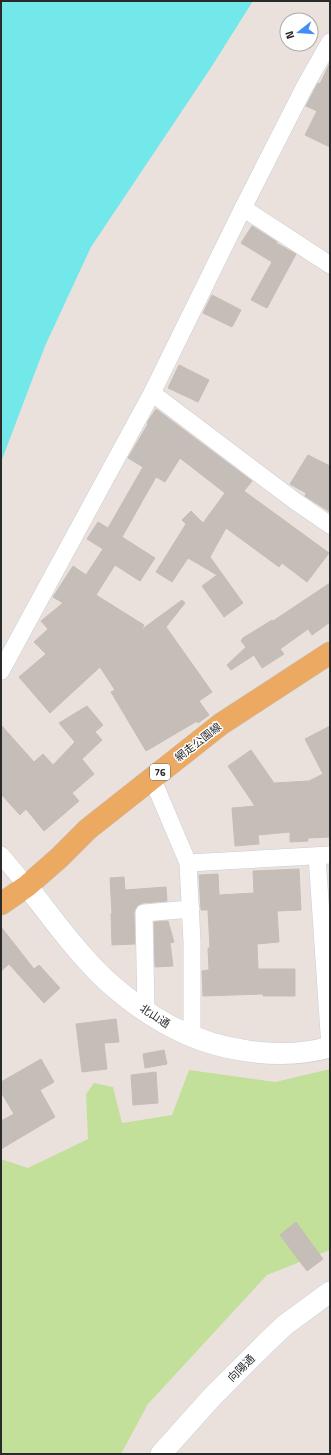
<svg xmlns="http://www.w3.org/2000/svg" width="331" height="1455" viewBox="0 0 331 1455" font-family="'Titillium Web','Noto Sans JP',sans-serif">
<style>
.green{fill:#c3e09a}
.water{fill:#72e8ea}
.building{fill:#c4bdb8;stroke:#c7bdb6}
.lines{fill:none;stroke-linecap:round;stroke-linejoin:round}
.minor-casing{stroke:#c7ced7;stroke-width:18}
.tertiary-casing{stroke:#c7ced7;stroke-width:22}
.primary-casing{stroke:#c3c3c3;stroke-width:23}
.minor{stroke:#fff;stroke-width:17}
.tertiary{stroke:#fff;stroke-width:21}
.primary{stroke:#eca961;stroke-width:22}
.labels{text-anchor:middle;stroke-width:3;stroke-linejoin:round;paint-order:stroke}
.shield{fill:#fff;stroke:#6a6a6a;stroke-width:1}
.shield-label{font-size:10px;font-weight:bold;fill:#2a2a2a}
.street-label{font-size:11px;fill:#2a2a2a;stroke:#fff}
</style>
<rect width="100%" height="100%" fill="#ebe1dc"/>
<polygon class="green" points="330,1069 330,1250 267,1275 148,1404 121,1454 1,1454 1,1159 28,1168 88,1139 86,1094 94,1083 113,1087 122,1123 172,1115 189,1070 275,1082"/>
<polygon class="water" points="1,1 253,1 210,69 91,247 45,346 1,462"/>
<g class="building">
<polygon points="330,63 330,147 305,135 317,111 306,106 318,83 320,84"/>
<polygon points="252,226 277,242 276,243 296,254 267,308 251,300 272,262 241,243"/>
<polygon points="212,295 241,310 232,327 203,313"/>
<polygon points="179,365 209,380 198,402 168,388"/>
<polygon points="156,409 252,481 244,491 329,553 307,582 282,563 279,567 226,528 210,557 243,603 224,617 202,586 217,575 188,558 172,582 156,572 186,524 182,520 191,511 203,523 225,493 180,458 165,482 156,477 122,537 155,558 140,581 115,565 96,595 144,625 141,630 182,600 185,603 166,627 212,692 199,701 209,715 198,723 197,721 146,751 111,692 115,690 100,667 50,713 19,677 46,654 34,642 48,629 41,621 63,603 53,597 73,566 86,575 103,549 87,539 98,522 108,528 143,467 128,458 148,424 147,423 150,418"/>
<polygon points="308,455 330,466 330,512 305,496 306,493 290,484"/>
<polygon points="330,583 330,622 312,635 308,629 280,649 284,654 262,668 254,655 231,670 227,665 246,647 241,641 243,638 272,620 273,621"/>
<polygon points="87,706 103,725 95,732 102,740 82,759 94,774 72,793 79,801 44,831 26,809 20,815 1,794 1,725 34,762 43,754 53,765 75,742 59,723"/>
<polygon points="330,726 330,837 308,838 308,841 290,842 290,832 258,835 259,844 235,846 232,808 255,806 228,766 251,750 274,783 309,781 323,774 305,739"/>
<polygon points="299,869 301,910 277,911 279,942 257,944 258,969 295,969 295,996 263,996 263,994 203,996 202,971 209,970 208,948 210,948 208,910 201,910 199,875 218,874 219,895 254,893 253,871"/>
<polygon points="124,877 125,890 166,887 167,901 143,903 138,905 135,909 134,913 135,944 112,945 111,914 112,914 110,878"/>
<polygon points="168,921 174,942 170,943 173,966 155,967 154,922"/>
<polygon points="1,927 34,969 39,965 60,988 44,1003 9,964 1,971"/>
<polygon points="116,1019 119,1042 104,1043 107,1069 82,1072 76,1024"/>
<polygon points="164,1050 167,1064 145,1068 143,1054"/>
<polygon points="41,1059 54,1082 40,1090 55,1117 1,1149 1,1121 14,1114 1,1092 1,1082"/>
<polygon points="156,1072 158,1103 133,1105 131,1075"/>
<polygon points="296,1222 323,1259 307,1271 280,1235"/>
</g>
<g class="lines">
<g class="minor-casing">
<g id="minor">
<polyline points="243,208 330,265"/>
<polyline points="152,393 295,501 330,525"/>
<polyline points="1,671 152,393 243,208 305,86 330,42"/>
<polyline points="152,778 188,863 192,942 192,1036"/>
<polyline points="1,855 27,886"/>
<polyline points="317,856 330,1047"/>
<polyline points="188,863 330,855"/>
<polyline points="146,1011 144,913 191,909"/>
</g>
</g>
<g class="tertiary-casing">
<g id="tertiary">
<path d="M27 886C52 918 77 953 107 981 127 999 150 1016 174 1028 218 1051 281 1061 330 1047"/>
<polyline points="161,1454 212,1397 268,1341 285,1325 330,1292"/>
</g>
</g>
<g class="primary-casing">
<polyline id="primary" points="1,904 27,886 60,857 88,829 221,724 330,653"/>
</g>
<use href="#minor" class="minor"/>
<use href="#tertiary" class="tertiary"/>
<use href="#primary" class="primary"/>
</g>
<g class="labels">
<rect class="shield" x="150" y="764" width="20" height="16" rx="3"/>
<g class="shield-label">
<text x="160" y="776">76</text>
</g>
<g class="street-label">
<text transform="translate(198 742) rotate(-38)" y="4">網走公園線</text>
<text transform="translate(155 1016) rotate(33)" y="4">北山通</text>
<text transform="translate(241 1368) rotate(-45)" y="4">向陽通</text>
</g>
</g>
<rect width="331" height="1455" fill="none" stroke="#2a2a2a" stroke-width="4"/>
<g transform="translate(299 32) rotate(253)"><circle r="19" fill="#ffffff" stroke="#aaaaaa"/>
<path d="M0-3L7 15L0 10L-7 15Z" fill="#418ef4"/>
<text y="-6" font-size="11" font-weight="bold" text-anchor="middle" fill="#2a2a2a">N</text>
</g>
</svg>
